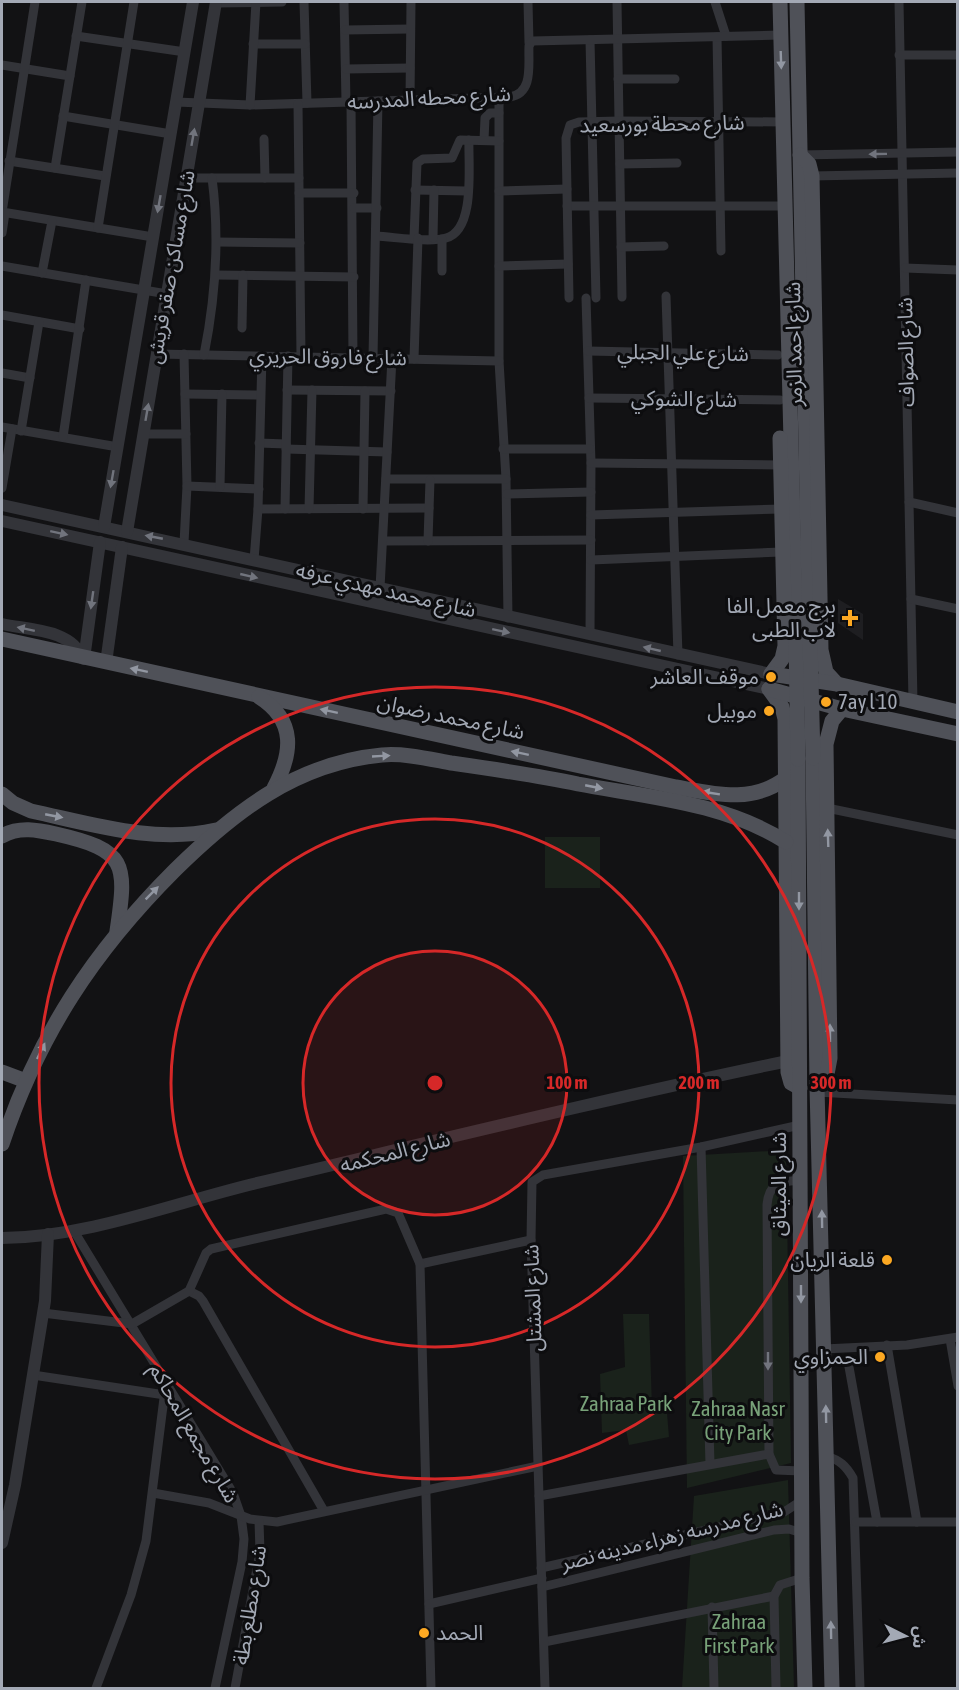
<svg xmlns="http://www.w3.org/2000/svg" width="959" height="1690" viewBox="0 0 959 1690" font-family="'Asap Condensed','Noto Sans Arabic',sans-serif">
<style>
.built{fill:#1e1e21}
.green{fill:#1a221b}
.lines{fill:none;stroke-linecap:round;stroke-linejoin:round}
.minor{stroke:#333439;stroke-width:9}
.tertiary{stroke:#333439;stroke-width:12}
.primary{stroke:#4f5158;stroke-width:15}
.primary-bridge{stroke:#4f5158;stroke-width:15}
.oneway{fill:#9297a2}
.oneway2{fill:#71747d}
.ring{fill:none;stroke:#d62828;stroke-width:3}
.poi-dot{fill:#fca822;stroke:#0d0d0f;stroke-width:2}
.labels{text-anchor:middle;stroke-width:6;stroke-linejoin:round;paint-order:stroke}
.street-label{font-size:21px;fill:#a3a9b5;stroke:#0d0d0f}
.poi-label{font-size:21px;fill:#a3a9b5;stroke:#0d0d0f;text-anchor:end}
.park-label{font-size:21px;fill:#78a279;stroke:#0d0d0f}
.centre{fill:#d62828;stroke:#0d0d0f;stroke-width:3}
.ring-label{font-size:18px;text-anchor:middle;font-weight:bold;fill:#d62828;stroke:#0d0d0f;stroke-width:6;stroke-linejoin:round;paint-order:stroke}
</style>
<rect width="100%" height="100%" fill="#121214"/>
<polygon class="built" points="838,599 863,614 863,640 838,623"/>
<g class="green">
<rect x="545" y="837" width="55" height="51"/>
<polygon points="786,1150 791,1463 687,1488 683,1156"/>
<polygon points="623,1314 649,1314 652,1408 667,1413 669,1437 629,1445 626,1430 602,1433 600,1374 625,1367"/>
<polygon points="788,1480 794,1688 682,1688 694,1496"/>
</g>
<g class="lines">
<g class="minor">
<polyline points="304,2 307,103"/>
<polyline points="344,2 346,102"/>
<polyline points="528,2 529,43"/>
<polyline points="617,2 622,297"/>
<polyline points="715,2 726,36"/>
<polyline points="899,2 913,702"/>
<polyline points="216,3 282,2"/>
<polyline points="345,30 410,29"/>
<polyline points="76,36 185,52"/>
<polyline points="717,37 721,251"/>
<polyline points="590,40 596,298"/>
<polyline points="253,44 305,44"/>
<polyline points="899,55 958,55"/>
<polyline points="2,65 70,76"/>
<polyline points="346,69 410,68"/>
<polyline points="618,79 675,79"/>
<polyline points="499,98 499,361 506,479 508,618"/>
<polyline points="410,100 411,2"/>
<path d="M176 102 250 105 510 97C534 93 528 64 529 46L532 41 780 35"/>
<polyline points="351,102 353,358"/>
<polyline points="298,104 301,356"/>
<polyline points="250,105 256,2"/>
<polyline points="63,116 171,134"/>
<polyline points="264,139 265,178"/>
<polyline points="484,140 485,118 490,113 499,113"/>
<polyline points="800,155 958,152"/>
<polyline points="9,161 105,176"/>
<polyline points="620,164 677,163"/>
<polyline points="55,168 82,2"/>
<polyline points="812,176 958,173"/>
<polyline points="186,178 299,178"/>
<polyline points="415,190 467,191"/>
<polyline points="499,191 567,189"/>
<polyline points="299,193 354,193"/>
<polyline points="567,206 784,206"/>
<polyline points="354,208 377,208"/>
<polyline points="2,212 35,2"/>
<polyline points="2,212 153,237"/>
<polyline points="98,228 134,2"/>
<polyline points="2,233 5,213"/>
<path d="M376 236C395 237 429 243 446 238 476 230 468 165 469 140"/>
<polyline points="414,238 417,163 423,159 452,158 460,140 499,141"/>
<polyline points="433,238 434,190"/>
<polyline points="217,242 300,243"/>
<polyline points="621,247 664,246"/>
<polyline points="2,266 167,294"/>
<polyline points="499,266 568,264"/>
<polyline points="905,268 958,270"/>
<polyline points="442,271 442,239"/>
<polyline points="42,273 52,221"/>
<polyline points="216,275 354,277"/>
<polyline points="666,296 678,655"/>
<polyline points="569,298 566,138 570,125 579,122 619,121 784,122"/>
<polyline points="586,298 591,463 590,635"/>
<polyline points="2,315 80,329"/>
<polyline points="242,328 243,275"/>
<polyline points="588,351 778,355"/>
<polyline points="157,354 499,361"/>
<polyline points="184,354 187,486 184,543"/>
<path d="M204 355C216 295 220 239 212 178"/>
<polyline points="373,358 378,101"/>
<polyline points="414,359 418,238"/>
<polyline points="2,373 30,378"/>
<polyline points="287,390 391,391"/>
<polyline points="185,394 260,395"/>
<polyline points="589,398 780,400"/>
<polyline points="2,427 118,447"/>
<polyline points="21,431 39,322"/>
<polyline points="143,434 186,434"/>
<polyline points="63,437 86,280"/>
<polyline points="259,443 286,444"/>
<polyline points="286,449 387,452"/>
<polyline points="503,449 590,449"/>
<polyline points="591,463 781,465"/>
<polyline points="386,479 506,479"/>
<polyline points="187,486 259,489"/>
<polyline points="220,487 222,394"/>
<polyline points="2,488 12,429"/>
<polyline points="507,494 591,492"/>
<polyline points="909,502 958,513"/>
<polyline points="258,509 429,508"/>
<polyline points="285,509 288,356"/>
<polyline points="309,509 312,390"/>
<polyline points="363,509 365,391"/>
<polyline points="591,515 781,509"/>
<polyline points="383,541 591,540"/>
<polyline points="428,541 430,480"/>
<polyline points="254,560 258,509 262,356"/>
<polyline points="591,560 781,552"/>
<polyline points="380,588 392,358"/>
<polyline points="911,599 958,609"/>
<polyline points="827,808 958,835"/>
<polyline points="817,1092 958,1100"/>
<polyline points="701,1147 710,1464"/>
<path d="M800 1180C780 1182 769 1182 767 1205L769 1454 776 1470 801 1471"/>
<polyline points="74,1231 233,1493 241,1516 244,1539 242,1562 215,1688"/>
<polyline points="420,1264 531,1240"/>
<polyline points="189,1291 199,1296 203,1301 324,1511"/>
<polyline points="43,1313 132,1324 189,1291 206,1253 211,1249 386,1209 398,1213 420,1264 431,1688"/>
<polyline points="950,1339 958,1386"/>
<polyline points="887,1345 917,1522"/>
<polyline points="824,1349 907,1345 958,1337"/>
<polyline points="849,1367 877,1522"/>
<polyline points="33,1375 165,1395"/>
<path d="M826 1456C840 1460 846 1466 853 1478L860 1688"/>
<polyline points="153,1493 209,1503 250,1519 277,1522 538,1466"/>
<polyline points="539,1496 769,1454"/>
<polyline points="856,1522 958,1522"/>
<polyline points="541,1568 784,1512 801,1501"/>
<polyline points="542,1587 774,1530 789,1529 802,1533"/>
<polyline points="429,1604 542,1578"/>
<polyline points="712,1607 714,1688"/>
<polyline points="544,1642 774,1596"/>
<polyline points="96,1688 131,1595 146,1541 166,1382"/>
<polyline points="235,1688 260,1552 259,1521"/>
<polyline points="545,1688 531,1240 532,1182 543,1175 701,1147 800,1125"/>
<polyline points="776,1688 774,1596 780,1585 802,1578"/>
</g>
<g class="tertiary">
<polyline points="2,505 771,674"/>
<polyline points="2,521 769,689"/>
<polyline points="104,527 193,2"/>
<polyline points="127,532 216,2"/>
<path d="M2 624C28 630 72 629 82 658"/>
<polyline points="84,659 100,542"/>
<polyline points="106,663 122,547"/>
<path d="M2 1238C87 1237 171 1204 253 1184 431 1142 609 1098 788 1061"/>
<polyline points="2,1543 15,1485 45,1301 48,1234"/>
</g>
<g class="primary">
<polyline points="780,2 796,641"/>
<polyline points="797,2 810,641"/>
<polyline points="800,155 809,164 812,176 821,650 826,672 837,684"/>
<path d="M2 639 676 787C715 794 752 804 786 778"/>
<polyline points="771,674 782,659 785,646 780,438"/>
<polyline points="771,674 837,684 958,712"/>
<polyline points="769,689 782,707 785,719 788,1072 791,1083 800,1088"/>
<polyline points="769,689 842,709 958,734"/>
<path d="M259 697C297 721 292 754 274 788"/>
<polyline points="813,758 817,1087 832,1688"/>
<polyline points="798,759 802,1578 805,1688"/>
<path d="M2 794 13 803 31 811C92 824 154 844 216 830"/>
<path d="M2 836C19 826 38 830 56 834 127 850 127 863 117 931"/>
<polyline points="2,1072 26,1081"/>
<polyline points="817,1087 827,1074 830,1058 826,744 832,721 842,709"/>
<path d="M2 1144C39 1034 93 952 175 870 234 812 296 763 382 755 404 753 429 759 451 763 493 769 536 775 578 784 648 797 725 803 786 842"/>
</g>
<g class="primary-bridge">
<polyline points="796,641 798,759"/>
<polyline points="810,641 813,758"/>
</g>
</g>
<defs><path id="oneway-solid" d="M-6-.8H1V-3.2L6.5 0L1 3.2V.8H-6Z" transform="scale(1.5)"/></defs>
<g class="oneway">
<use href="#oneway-solid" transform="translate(781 60) rotate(88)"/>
<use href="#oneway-solid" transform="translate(139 670) rotate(-168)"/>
<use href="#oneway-solid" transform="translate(329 711) rotate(-168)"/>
<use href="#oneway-solid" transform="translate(520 753) rotate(-168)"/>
<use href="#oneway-solid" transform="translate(381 756) rotate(-3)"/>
<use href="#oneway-solid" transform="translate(594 787) rotate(11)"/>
<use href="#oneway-solid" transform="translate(711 793) rotate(-171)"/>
<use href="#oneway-solid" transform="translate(54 816) rotate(11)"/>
<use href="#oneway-solid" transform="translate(828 838) rotate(-92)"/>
<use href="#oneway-solid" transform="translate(152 893) rotate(-45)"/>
<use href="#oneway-solid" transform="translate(799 901) rotate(90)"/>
<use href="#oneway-solid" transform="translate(830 1033) rotate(-90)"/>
<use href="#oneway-solid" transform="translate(41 1051) rotate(-64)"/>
<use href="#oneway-solid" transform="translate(822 1219) rotate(-91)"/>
<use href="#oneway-solid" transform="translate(801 1294) rotate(90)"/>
<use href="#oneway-solid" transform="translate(826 1414) rotate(-91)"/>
<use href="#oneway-solid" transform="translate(831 1630) rotate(-91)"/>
</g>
<g class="oneway2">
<use href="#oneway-solid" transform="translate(193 137) rotate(-80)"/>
<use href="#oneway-solid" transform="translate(878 154) rotate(179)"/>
<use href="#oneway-solid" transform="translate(159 204) rotate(100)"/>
<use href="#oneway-solid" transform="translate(147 412) rotate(-80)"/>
<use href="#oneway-solid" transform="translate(112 479) rotate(100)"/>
<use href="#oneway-solid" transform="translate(59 533) rotate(12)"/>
<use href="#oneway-solid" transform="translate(154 537) rotate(-169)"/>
<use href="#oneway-solid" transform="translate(249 576) rotate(13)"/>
<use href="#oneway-solid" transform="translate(92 600) rotate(98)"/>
<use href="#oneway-solid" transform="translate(26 629) rotate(-168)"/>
<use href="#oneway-solid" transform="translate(501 631) rotate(12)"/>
<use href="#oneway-solid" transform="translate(652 649) rotate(-167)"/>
<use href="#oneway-solid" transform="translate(768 1361) rotate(90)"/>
</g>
<circle cx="435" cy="1083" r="132" fill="#d62828" fill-opacity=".12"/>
<g class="ring">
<circle cx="435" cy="1083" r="132"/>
<circle cx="435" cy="1083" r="264"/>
<circle cx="435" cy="1083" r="396"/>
</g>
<g class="poi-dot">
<path d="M847 609h6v6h6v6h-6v6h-6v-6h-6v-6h6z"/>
<circle cx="771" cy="677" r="6"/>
<circle cx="826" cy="702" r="6"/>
<circle cx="769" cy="711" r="6"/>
<circle cx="887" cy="1260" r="6"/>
<circle cx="880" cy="1357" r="6"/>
<circle cx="424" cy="1633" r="6"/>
</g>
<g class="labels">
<g class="street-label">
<text transform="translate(429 98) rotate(-3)" y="7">شارع محطه المدرسه</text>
<text transform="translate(662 124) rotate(-1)" y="7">شارع محطة بورسعيد</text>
<text transform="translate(171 267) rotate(-80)" y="7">شارع مساكن صقر قريش</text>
<text transform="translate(794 344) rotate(-91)" y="7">شارع احمد الزمر</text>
<text transform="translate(906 352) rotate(-91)" y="7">شارع الصواف</text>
<text transform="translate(683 353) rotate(1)" y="7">شارع علي الجبلي</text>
<text transform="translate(328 357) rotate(1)" y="7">شارع فاروق الحريري</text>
<text transform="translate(684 399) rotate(1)" y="7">شارع الشوكي</text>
<text transform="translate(386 590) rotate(13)" y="7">شارع محمد مهدي عرفه</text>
<text transform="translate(451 717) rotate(12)" y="7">شارع محمد رضوان</text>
<text transform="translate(395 1152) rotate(-14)" y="7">شارع المحكمه</text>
<text transform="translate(779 1184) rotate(-90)" y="7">شارع الميثاق</text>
<text transform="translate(533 1298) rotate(-92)" y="7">شارع المشتل</text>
<text transform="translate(194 1433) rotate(60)" y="7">شارع مجمع المحاكم</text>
<text transform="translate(672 1536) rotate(-14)" y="7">شارع مدرسه زهراء مدينه نصر</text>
<text transform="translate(250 1605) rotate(-81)" y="7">شارع مطلع بطة</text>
</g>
<g class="poi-label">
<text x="836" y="613">برج معمل الفا<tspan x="836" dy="24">لاب الطبى</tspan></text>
<text x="759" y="684">موقف العاشر</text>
<text x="838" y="709" text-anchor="start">7ay l 10</text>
<text x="757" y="718">موبيل</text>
<text x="875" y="1267">قلعة الريان</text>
<text x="868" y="1364">الحمزاوي</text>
<text x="436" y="1640" text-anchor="start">الحمد</text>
</g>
<g class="park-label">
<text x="626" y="1411">Zahraa Park</text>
<text x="738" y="1416">Zahraa Nasr<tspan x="738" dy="24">City Park</tspan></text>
<text x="739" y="1629">Zahraa<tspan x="739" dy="24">First Park</tspan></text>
</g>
</g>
<circle cx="435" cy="1083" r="9" class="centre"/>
<g class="ring-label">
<text x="567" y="1089">100 m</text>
<text x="699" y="1089">200 m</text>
<text x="831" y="1089">300 m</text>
</g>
<rect width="959" height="1690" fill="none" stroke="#a3a9b5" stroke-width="6"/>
<g transform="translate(905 1636) rotate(96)" stroke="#0d0d0f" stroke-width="4.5" paint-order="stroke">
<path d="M0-4.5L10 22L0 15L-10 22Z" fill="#a3a9b5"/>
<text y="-9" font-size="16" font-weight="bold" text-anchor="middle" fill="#a3a9b5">ش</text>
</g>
</svg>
